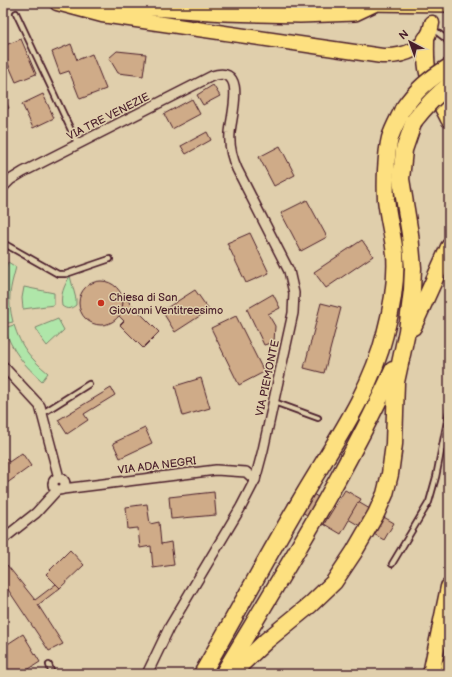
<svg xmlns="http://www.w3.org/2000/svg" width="452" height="677" viewBox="0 0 452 677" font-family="'Balsamiq Sans',sans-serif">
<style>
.green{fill:#afe6a9;stroke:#7c826a}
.building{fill:#cfab88;stroke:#4a1f2b}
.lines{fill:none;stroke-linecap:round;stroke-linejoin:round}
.service-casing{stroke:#4a1f2b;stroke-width:8}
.minor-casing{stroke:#4a1f2b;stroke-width:12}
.primary-casing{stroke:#4a1f2b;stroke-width:17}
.trunk-casing{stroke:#4a1f2b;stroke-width:18}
.motorway-casing{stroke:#4a1f2b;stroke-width:19}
.service{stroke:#e0cfac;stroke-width:4.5}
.minor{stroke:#e0cfac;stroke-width:9}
.primary{stroke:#fde080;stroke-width:14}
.trunk{stroke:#fde080;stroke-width:15}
.motorway{stroke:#fde080;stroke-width:16}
.motorway-bridge-casing{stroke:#4a1f2b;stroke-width:19;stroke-linecap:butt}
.motorway-bridge{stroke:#fde080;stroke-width:16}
.poi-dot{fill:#c8321e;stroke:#e0cfac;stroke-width:1.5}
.labels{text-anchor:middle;stroke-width:3;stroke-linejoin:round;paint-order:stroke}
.street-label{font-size:11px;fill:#4a1f2b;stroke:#e0cfac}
.poi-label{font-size:11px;fill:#4a1f2b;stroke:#e0cfac;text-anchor:start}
</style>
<rect width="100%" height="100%" fill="#e0cfac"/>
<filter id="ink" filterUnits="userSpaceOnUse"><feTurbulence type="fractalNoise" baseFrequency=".025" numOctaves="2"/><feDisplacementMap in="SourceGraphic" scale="8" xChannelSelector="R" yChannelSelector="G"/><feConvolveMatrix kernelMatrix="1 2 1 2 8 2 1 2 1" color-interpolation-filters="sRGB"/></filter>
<g filter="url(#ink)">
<g class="green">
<path d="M8 262 16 267C10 290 7 298 13 322L3 324V274Z"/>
<path d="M70 276 76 299V305C71 309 67 310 62 306 60 295 64 286 70 276Z"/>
<polygon points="24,287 54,293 54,305 23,309 22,298"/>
<polygon points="58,319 64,330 47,346 41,338 36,328"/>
<path d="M14 325C21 347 30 358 48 373L42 381C23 364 13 352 4 328Z"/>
</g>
<g class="building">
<polygon points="21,39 36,74 16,82 3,52 3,46"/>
<polygon points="71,44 77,60 92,54 106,89 80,99 69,71 60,74 52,52"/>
<polygon points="117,51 146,54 143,76 118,73 109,58"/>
<polygon points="213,85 220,96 203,105 197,95"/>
<polygon points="43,94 54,118 33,128 22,104"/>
<polygon points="3,95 9,108 3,111"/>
<polygon points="192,99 200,114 172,129 164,114"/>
<polygon points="207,132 211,140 186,154 181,146"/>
<polygon points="280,146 295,175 274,186 259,157"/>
<polygon points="307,200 327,237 301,251 281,213"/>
<polygon points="250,233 269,273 246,283 227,243"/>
<polygon points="362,240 373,256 326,288 314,272"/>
<circle cx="101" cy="303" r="22"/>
<polygon points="195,290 209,310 175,332 162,311"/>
<polygon points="273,294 280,308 268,314 275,326 274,342 264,345 247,309"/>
<polygon points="122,295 159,332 143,348 120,325 124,321 119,316 122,309 123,302"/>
<polygon points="321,303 341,308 324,373 304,368"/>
<polygon points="236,316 264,372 239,385 211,328"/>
<polygon points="201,378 210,408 183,416 175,386"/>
<polygon points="111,388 115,395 84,414 88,420 67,434 58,420"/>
<polygon points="145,428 152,443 120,458 113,443"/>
<polygon points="22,453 31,466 3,486 3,460 6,458 9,462"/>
<polygon points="299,486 337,508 326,526 288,504"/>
<polygon points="345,490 361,499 341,534 324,524"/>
<polygon points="214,492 216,515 171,519 169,497"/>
<polygon points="358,502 394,523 384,540 348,519"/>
<polygon points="147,504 150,524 159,522 161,544 171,542 174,565 153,568 151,546 140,548 138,528 128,529 126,507"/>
<polygon points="70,550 84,565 60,588 46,574"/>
<polygon points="7,565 35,600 56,584 60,588 38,605 63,644 49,651 7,588 3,591 3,568"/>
<polygon points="23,634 40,662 21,674 3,674 3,647"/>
</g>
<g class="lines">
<g class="service-casing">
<g id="service">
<polyline points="16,13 78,145"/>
<polyline points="433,29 446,39 449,44"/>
<polyline points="3,243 58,274 66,274 110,259"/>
<polyline points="274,402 318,418"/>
<polyline points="43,413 89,384"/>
<polyline points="392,564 429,502 436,477 449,411"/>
<polyline points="49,665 52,674"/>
</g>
</g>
<g class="minor-casing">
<g id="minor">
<path d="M3 187 10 180 23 172 212 76C248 64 231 116 230 133 229 145 232 158 237 169L289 271 294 293 293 313 263 450 255 480 241 507 169 628 147 674"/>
<polyline points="3,366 40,406 59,478"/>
<circle cx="59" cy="484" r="6"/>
<polyline points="63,489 216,470 246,472 255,480"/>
<polyline points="3,539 36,513 57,490"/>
</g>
</g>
<g class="primary-casing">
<path id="primary" d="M57 3 102 15 382 56C404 57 428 49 432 23"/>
</g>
<g class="trunk-casing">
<g id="trunk">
<polyline points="81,3 225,13 300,15 355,13 374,4"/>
<polyline points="365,3 449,4"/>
</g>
</g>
<g class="motorway-casing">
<g id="motorway">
<path d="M426 39C426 50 425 62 428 73 432 90 442 104 449 119"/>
<polyline points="413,327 449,247"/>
<path d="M225 671C284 572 345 475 393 370"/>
<path d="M202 674C236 615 268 555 303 496 333 445 371 392 385 334 392 308 397 281 395 254 393 236 388 218 386 199 385 183 386 154 390 138 393 128 399 118 403 109"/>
<polyline points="231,674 266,641 310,605 334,582 354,552 376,514 385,494 390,474 394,444 396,382 407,331 412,290 413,268 410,234 401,179 404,150 414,121"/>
<polyline points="431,674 449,587"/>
<polyline points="448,674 449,666"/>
</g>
</g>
<use href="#service" class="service"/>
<use href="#minor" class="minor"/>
<use href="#primary" class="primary"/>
<use href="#trunk" class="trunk"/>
<use href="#motorway" class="motorway"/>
<g class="motorway-bridge-casing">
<g id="motorway-bridge">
<path d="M403 109C416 90 429 79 449 67"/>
<path d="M414 121C425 107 435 96 449 85"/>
</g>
</g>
<use href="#motorway-bridge" class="motorway-bridge"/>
</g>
</g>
<circle class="poi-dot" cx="101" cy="303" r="4"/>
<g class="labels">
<g class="street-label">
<text transform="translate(108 116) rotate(-27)" y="4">VIA TRE VENEZIE</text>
<text transform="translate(267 378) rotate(-78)" y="4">VIA PIEMONTE</text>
<text transform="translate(157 465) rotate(-7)" y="4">VIA ADA NEGRI</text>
</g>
<g class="poi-label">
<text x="109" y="301">Chiesa di San<tspan x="109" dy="13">Giovanni Ventitreesimo</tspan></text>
</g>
</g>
<rect width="452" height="677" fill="none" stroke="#e0cfac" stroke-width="16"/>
<rect x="8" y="8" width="436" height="661" fill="none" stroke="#4a1f2b" stroke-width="1.5" filter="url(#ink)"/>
<g transform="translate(410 42) rotate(319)" stroke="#e0cfac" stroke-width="3" paint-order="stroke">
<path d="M0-3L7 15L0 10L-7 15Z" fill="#4a1f2b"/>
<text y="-6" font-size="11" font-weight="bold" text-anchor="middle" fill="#4a1f2b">N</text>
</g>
</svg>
